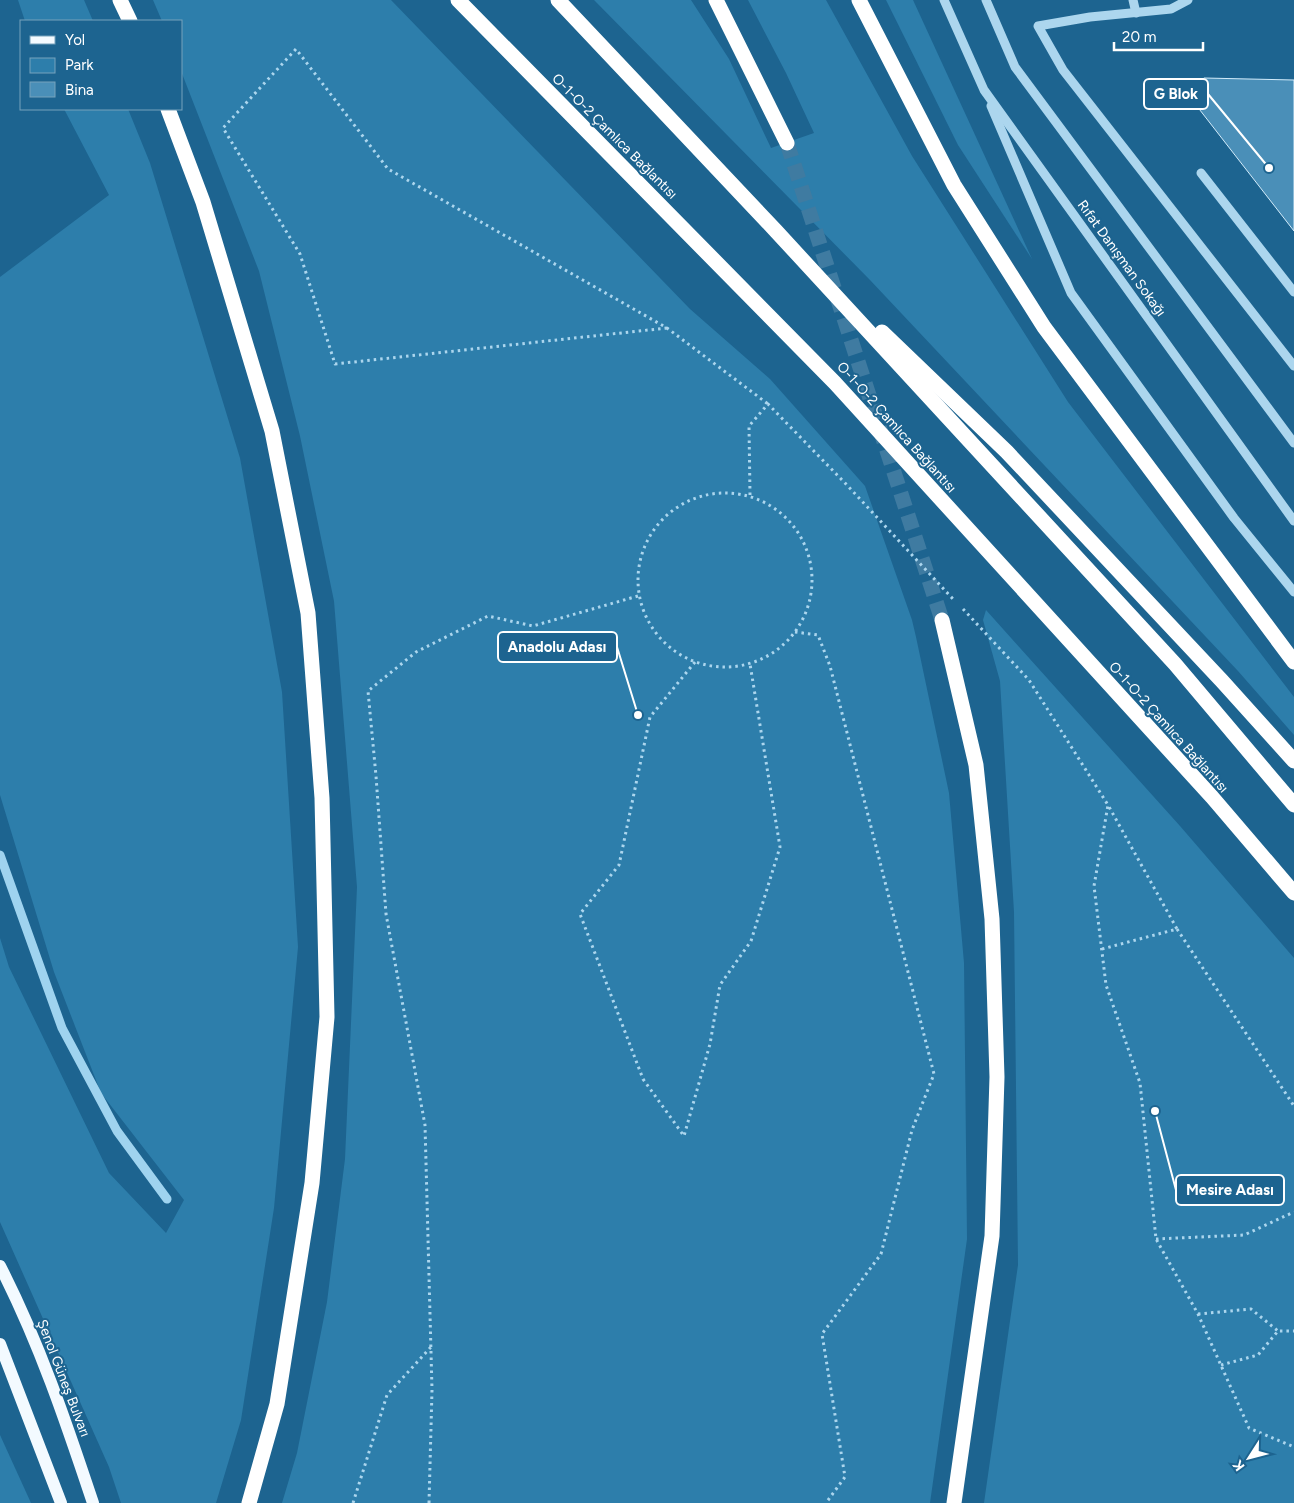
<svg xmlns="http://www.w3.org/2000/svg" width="1294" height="1503" viewBox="0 0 1294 1503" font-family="Figtree,sans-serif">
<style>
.green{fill:#2d7eab}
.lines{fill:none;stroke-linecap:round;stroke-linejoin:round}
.stream{stroke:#9fd3ef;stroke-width:9}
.building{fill:#4a8fb8;stroke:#d2ebfa}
.highway-tunnel{stroke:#3f7ba1;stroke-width:15;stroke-dasharray:15 8;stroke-linecap:butt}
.path{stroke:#acd6ee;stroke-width:3;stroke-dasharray:2.5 4;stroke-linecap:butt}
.minor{stroke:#acd6ee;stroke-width:9}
.major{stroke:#f3faff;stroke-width:12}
.highway{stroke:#fff;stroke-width:15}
.labels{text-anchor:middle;stroke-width:4;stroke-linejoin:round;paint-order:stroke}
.street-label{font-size:14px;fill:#fff;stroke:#1d6490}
.leader{fill:none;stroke:#fff;stroke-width:2}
.callout-dot{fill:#fff;stroke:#1d6490;stroke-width:2}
.callout{fill:#1d6490;stroke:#fff;stroke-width:2}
.callout-label{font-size:15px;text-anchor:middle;font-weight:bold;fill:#fff}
</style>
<rect width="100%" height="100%" fill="#1d6490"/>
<g class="green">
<polygon points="18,0 84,0 93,21 25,21"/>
<polygon points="153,0 391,0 690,309 770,379 865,486 912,620 916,637 949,793 964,963 967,1239 930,1503 282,1503 297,1453 327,1302 345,1159 357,887 334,601 300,436 259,271 181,71 181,21 162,21"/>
<polygon points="594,0 691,0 729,59 771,148 814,133 786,73 748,0 826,0 912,156 1068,402 1294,697 1294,735 1238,671 870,280"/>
<polygon points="886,0 913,0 1032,259 958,145"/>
<polygon points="64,109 128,109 150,163 240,458 282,692 298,947 274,1208 241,1420 216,1503 121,1503 109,1467 0,1222 0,938 9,967 109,1173 166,1233 184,1200 101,1093 54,972 0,795 0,277 109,195"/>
<polygon points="986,610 1180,826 1294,958 1294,1503 984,1503 1018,1265 1014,912 1000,681 983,620"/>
<polygon points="0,1435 31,1503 0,1503"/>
</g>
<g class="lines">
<polyline class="stream" points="0,855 62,1028 117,1131 167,1199"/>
</g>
<polygon class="building" points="1204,78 1294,80 1294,231 1196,105 1193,99 1195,86"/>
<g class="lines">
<polyline class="highway-tunnel" points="787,143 942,620"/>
<g class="path">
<polyline points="667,328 335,364 300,254 223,128 296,49 388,169 667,328 768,404"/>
<circle cx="725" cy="580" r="87"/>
<polyline points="750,495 749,426 768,404 845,483 953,599"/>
<polyline points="963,609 1029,680 1108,805"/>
<polyline points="795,632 818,635 830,666 934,1074 912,1130 881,1254 822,1334 845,1477 826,1503"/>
<polyline points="695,662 650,717 619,865 580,914 643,1079 684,1136 710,1044 720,985 751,941 780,847 750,664"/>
<polyline points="1177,929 1294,1106"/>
<polyline points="1102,949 1177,929 1108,805 1094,886 1106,985 1140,1083 1156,1239 1198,1314 1249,1428 1294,1447"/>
<polyline points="1156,1239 1244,1235 1294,1212"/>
<polyline points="1198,1314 1251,1309 1278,1331"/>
<polyline points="1221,1365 1258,1355 1278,1331 1294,1331"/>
<polyline points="353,1503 387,1395 431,1347"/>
<polyline points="429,1503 432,1390 425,1125 386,914 376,776 368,691 416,652 488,616 533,626 638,596"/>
</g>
<g class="minor">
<polyline points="944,0 984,90 1294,521"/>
<polyline points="986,0 1015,67 1294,443"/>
<polyline points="1133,0 1136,13"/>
<polyline points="1188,0 1171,9 1090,17 1038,26 1063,70 1294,366"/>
<polyline points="991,106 1071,293 1234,518 1294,592"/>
<polyline points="1201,173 1294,292"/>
</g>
<g class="major">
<path d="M0 1266C39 1342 66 1422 93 1503"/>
<polyline points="0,1344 61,1503"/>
</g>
<g class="highway">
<polyline points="120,0 130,21"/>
<polyline points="458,0 835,383 1212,797 1294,893"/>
<polyline points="558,0 776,231 1175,664 1294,805"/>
<polyline points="716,0 787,143"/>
<polyline points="859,0 954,185 1044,327 1294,662"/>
<polyline points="168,109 203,202 272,431 308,613 322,798 327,1017 312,1183 277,1404 249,1503"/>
<polyline points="882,332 1007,452 1222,681 1294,761"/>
<polyline points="942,620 976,765 992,919 997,1077 992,1236 954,1503"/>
</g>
</g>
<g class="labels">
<g class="street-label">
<text transform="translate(615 136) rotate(45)" y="5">O-1-O-2 Çamlıca Bağlantısı</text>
<text transform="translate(1122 258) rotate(54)" y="5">Rıfat Danışman Sokağı</text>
<text transform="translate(897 427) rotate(48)" y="5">O-1-O-2 Çamlıca Bağlantısı</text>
<text transform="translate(1169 727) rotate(48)" y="5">O-1-O-2 Çamlıca Bağlantısı</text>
<text transform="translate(64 1378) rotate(69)" y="5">Şenol Güneş Bulvarı</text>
</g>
</g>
<path class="leader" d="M1269 168L1208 94M638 715L617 647M1155 1111L1176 1190"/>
<g class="callout-dot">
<circle cx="1269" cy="168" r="5"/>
<circle cx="638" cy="715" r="5"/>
<circle cx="1155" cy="1111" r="5"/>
</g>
<g class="callout">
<rect x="1144" y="79" width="64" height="30" rx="5"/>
<rect x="498" y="632" width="119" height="30" rx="5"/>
<rect x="1176" y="1175" width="108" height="30" rx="5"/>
</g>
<g class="callout-label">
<text x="1176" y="99">G Blok</text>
<text x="557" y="652">Anadolu Adası</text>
<text x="1230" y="1195">Mesire Adası</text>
</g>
<rect x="20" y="20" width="162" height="90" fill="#1d6490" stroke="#77a2bc"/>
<rect x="30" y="36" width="25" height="8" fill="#f3faff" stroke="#77a2bc"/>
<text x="65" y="45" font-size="15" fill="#ffffff">Yol</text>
<rect x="30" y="58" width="25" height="15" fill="#2d7eab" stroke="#77a2bc"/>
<text x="65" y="70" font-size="15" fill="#ffffff">Park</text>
<rect x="30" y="82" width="25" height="15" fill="#4a8fb8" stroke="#77a2bc"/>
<text x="65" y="95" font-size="15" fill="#ffffff">Bina</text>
<g transform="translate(1249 1458) rotate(234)" stroke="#1d6490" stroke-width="4" paint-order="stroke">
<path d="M0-4L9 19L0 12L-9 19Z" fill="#ffffff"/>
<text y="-8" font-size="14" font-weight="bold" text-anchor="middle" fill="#ffffff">K</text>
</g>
<path d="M1114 42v8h89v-8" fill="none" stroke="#ffffff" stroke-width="2.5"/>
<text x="1122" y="42" font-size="15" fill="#ffffff" stroke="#1d6490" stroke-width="4" paint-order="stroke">20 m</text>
</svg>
